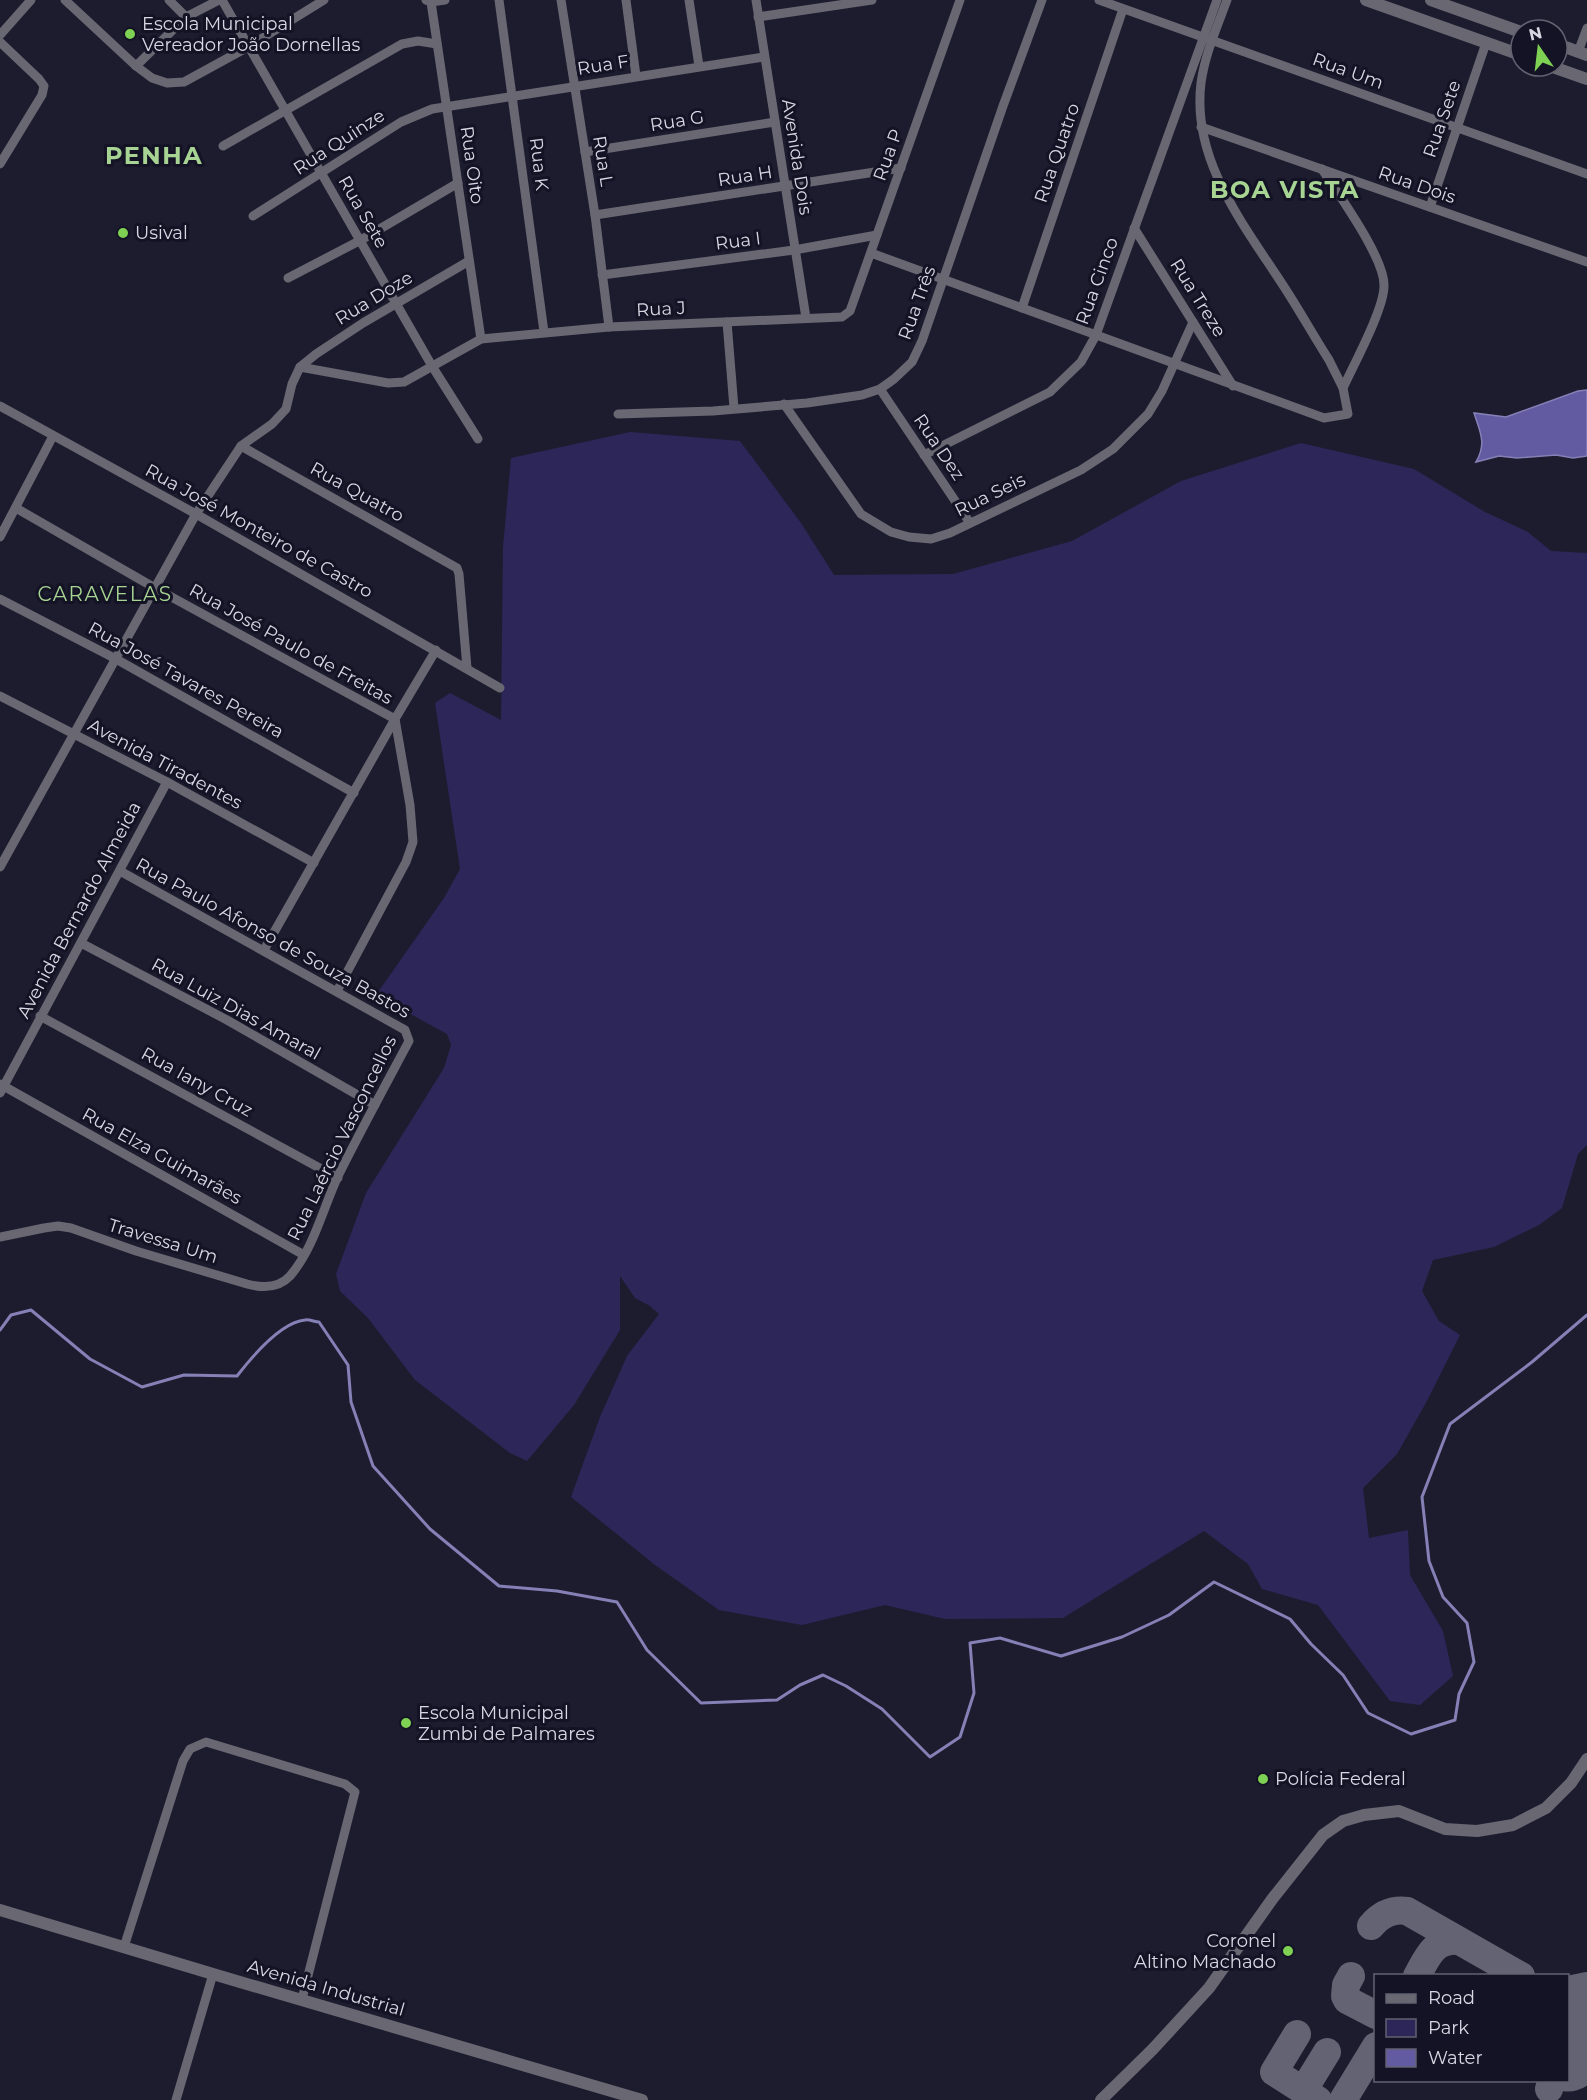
<svg xmlns="http://www.w3.org/2000/svg" width="1587" height="2100" viewBox="0 0 1587 2100" font-family="Montserrat,sans-serif">
<style>
.green{fill:#2d2659}
.water{fill:#625ba2;stroke:#8580b6;stroke-width:1.5}
.lines{fill:none;stroke-linecap:round;stroke-linejoin:round}
.stream{stroke:#8580b6;stroke-width:3}
.taxiway{stroke:#646373;stroke-width:28}
.runway{stroke:#646373;stroke-width:69}
.minor{stroke:#686772;stroke-width:9}
.tertiary{stroke:#686772;stroke-width:12}
.poi-dot{fill:#7ed153;stroke:#141325;stroke-width:2}
.labels{text-anchor:middle;stroke-width:6;stroke-linejoin:round;paint-order:stroke}
.poi-label{font-size:18px;fill:#d8d8e4;stroke:#141325;text-anchor:start}
.street-label{font-size:18px;fill:#d8d8e4;stroke:#141325}
.neighbourhood-label{font-size:20px;letter-spacing:1.5px;fill:#a7d493;stroke:#141325}
.district-label{font-size:24px;font-weight:bold;letter-spacing:1.5px;fill:#a7d493;stroke:#141325}
</style>
<rect width="100%" height="100%" fill="#1d1c2f"/>
<polygon class="green" points="630,432 740,441 801,523 834,575 953,574 1072,541 1181,481 1301,443 1414,469 1485,512 1528,532 1551,551 1587,553 1587,1145 1578,1154 1562,1208 1539,1225 1494,1247 1433,1260 1422,1291 1439,1321 1460,1335 1428,1399 1397,1454 1363,1488 1369,1538 1408,1530 1410,1575 1443,1631 1453,1676 1420,1705 1390,1701 1318,1605 1262,1589 1248,1564 1204,1531 1063,1618 945,1619 885,1605 802,1625 719,1610 655,1565 571,1497 600,1417 627,1356 659,1314 650,1306 635,1298 620,1276 620,1330 574,1405 527,1461 510,1453 415,1380 368,1318 340,1291 336,1274 366,1193 444,1068 451,1045 447,1034 376,995 444,898 460,869 435,703 450,693 501,720 503,548 511,458"/>
<path class="water" d="M1587 390V456L1573 458 1556 455 1517 458 1499 456 1476 462C1487 443 1480 432 1474 413L1506 417 1578 391Z"/>
<g class="lines">
<path class="stream" d="M0 1330 11 1315 31 1310 90 1359 142 1387 184 1375 237 1376C251 1358 281 1322 305 1320 309 1319 315 1322 319 1322L348 1365 351 1402 373 1466 430 1529 499 1586 557 1591 617 1602 647 1650 701 1703 777 1700 800 1685 823 1675 846 1686 882 1709 930 1757 960 1737 974 1693 970 1643 1000 1638 1061 1656 1122 1637 1169 1615 1214 1582 1290 1619 1311 1644 1343 1675 1368 1713 1411 1734 1455 1720 1459 1694 1474 1662 1467 1623 1443 1597 1429 1561 1422 1497 1450 1424 1532 1362 1587 1315"/>
<g class="taxiway">
<path d="M1371 1926C1381 1914 1392 1909 1407 1911L1521 1976"/>
<polyline points="1351,1976 1346,1985 1345,1996 1347,2000 1376,2015"/>
<path d="M1417 1976C1428 1956 1434 1939 1459 1941"/>
<polyline points="1568,1990 1587,1986"/>
<polyline points="1297,2034 1274,2072 1318,2100"/>
<polyline points="1549,2089 1552,2080"/>
<polyline points="1303,2091 1327,2052"/>
<polyline points="1343,2100 1376,2046"/>
</g>
<polyline class="runway" points="1568,2057 1587,2024"/>
<g class="minor">
<polyline points="65,0 136,66 152,78 167,83 184,82 248,47 324,0"/>
<polyline points="169,0 186,17"/>
<polyline points="222,0 432,366 478,439"/>
<polyline points="426,0 431,2 481,339"/>
<polyline points="499,0 544,332"/>
<polyline points="561,0 595,215 609,327"/>
<polyline points="626,0 636,76"/>
<polyline points="689,0 699,66"/>
<polyline points="756,0 806,318"/>
<polyline points="1099,0 1587,174"/>
<polyline points="431,2 445,0"/>
<polyline points="758,17 872,0"/>
<polyline points="0,35 31,0"/>
<polyline points="0,42 39,79 44,86 42,95 0,164"/>
<polyline points="1578,52 1587,28"/>
<polyline points="136,66 186,17 219,0"/>
<polyline points="1201,127 1587,262"/>
<polyline points="223,146 402,44 418,41 437,44"/>
<polyline points="585,152 775,122"/>
<path d="M1322 169C1338 194 1385 258 1384 286 1384 309 1354 364 1343 388"/>
<polyline points="1430,207 1486,43"/>
<polyline points="595,215 901,168"/>
<polyline points="253,216 401,122 432,109 764,57"/>
<polyline points="1134,228 1233,386"/>
<path d="M871 253 1324 418 1348 414 1343 388 1329 360C1315 338 1302 315 1288 293 1248 230 1191 163 1201 83 1205 54 1217 27 1227 0"/>
<polyline points="602,275 794,250 877,235"/>
<polyline points="288,278 361,240 458,183"/>
<polyline points="1022,308 1123,9"/>
<polyline points="727,322 734,408"/>
<polyline points="300,367 388,383 404,382 481,339 609,327 842,317 850,311 960,0"/>
<polyline points="880,389 970,523"/>
<polyline points="784,404 861,514 891,532 909,537 931,539 950,533 1081,470 1113,449 1148,414 1162,391 1193,322"/>
<polyline points="0,406 196,514 500,688"/>
<polyline points="618,414 713,411 807,403 862,395 880,389 894,379 912,362 922,341 1003,106 1042,0"/>
<polyline points="241,446 457,568 459,574 467,668"/>
<polyline points="924,455 1050,392 1081,362 1096,335 1217,0"/>
<polyline points="16,508 155,588 395,719 410,805 413,842 406,862 337,991"/>
<polyline points="0,537 53,436"/>
<polyline points="0,599 116,659 354,793"/>
<polyline points="0,696 167,782 314,863"/>
<polyline points="0,867 196,514 241,446 272,424 286,409 292,384 300,367 316,354 363,323 469,261"/>
<polyline points="81,943 227,1020 375,1105"/>
<polyline points="264,950 395,719 436,650"/>
<polyline points="40,1016 338,1178"/>
<polyline points="0,1084 304,1255"/>
<polyline points="0,1093 167,782"/>
<path d="M0 1237 44 1228 58 1226 71 1228 136 1251 247 1284C262 1288 279 1288 290 1276 314 1248 323 1208 338 1176 361 1130 385 1086 409 1041L405 1030 120 871"/>
<polyline points="124,1947 183,1761 190,1749 206,1742 345,1784 355,1792 302,1999"/>
<polyline points="176,2100 213,1974"/>
</g>
<g class="tertiary">
<polyline points="1366,0 1521,55"/>
<polyline points="1431,0 1521,32"/>
<polyline points="1557,44 1587,55"/>
<polyline points="1550,66 1587,79"/>
<polyline points="0,1910 213,1974 642,2100"/>
<polyline points="1101,2100 1153,2049 1209,1988 1273,1898 1323,1835 1343,1821 1364,1815 1399,1811 1445,1829 1477,1831 1513,1825 1546,1808 1571,1783 1587,1759"/>
</g>
</g>
<g class="poi-dot">
<circle cx="130" cy="34" r="6"/>
<circle cx="123" cy="233" r="6"/>
<circle cx="406" cy="1723" r="6"/>
<circle cx="1263" cy="1779" r="6"/>
<circle cx="1288" cy="1951" r="6"/>
</g>
<g class="labels">
<g class="poi-label">
<text x="142" y="30">Escola Municipal<tspan x="142" dy="21">Vereador João Dornellas</tspan></text>
<text x="135" y="239">Usival</text>
<text x="418" y="1719">Escola Municipal<tspan x="418" dy="21">Zumbi de Palmares</tspan></text>
<text x="1275" y="1785">Polícia Federal</text>
<text x="1276" y="1947" text-anchor="end">Coronel<tspan x="1276" dy="21">Altino Machado</tspan></text>
</g>
<g class="street-label">
<text transform="translate(603 65) rotate(-9)" y="6">Rua F</text>
<text transform="translate(1348 71) rotate(20)" y="6">Rua Um</text>
<text transform="translate(1442 119) rotate(-71)" y="6">Rua Sete</text>
<text transform="translate(677 121) rotate(-9)" y="6">Rua G</text>
<text transform="translate(339 142) rotate(-33)" y="6">Rua Quinze</text>
<text transform="translate(1057 153) rotate(-71)" y="6">Rua Quatro</text>
<text transform="translate(888 155) rotate(-70)" y="6">Rua P</text>
<text transform="translate(797 157) rotate(81)" y="6">Avenida Dois</text>
<text transform="translate(603 161) rotate(81)" y="6">Rua L</text>
<text transform="translate(539 164) rotate(83)" y="6">Rua K</text>
<text transform="translate(472 165) rotate(82)" y="6">Rua Oito</text>
<text transform="translate(745 176) rotate(-9)" y="6">Rua H</text>
<text transform="translate(1417 185) rotate(19)" y="6">Rua Dois</text>
<text transform="translate(363 212) rotate(60)" y="6">Rua Sete</text>
<text transform="translate(738 241) rotate(-7)" y="6">Rua I</text>
<text transform="translate(1097 281) rotate(-70)" y="6">Rua Cinco</text>
<text transform="translate(374 298) rotate(-31)" y="6">Rua Doze</text>
<text transform="translate(1198 298) rotate(58)" y="6">Rua Treze</text>
<text transform="translate(917 303) rotate(-70)" y="6">Rua Três</text>
<text transform="translate(661 309) rotate(-3)" y="6">Rua J</text>
<text transform="translate(939 447) rotate(56)" y="6">Rua Dez</text>
<text transform="translate(357 492) rotate(29)" y="6">Rua Quatro</text>
<text transform="translate(990 495) rotate(-26)" y="6">Rua Seis</text>
<text transform="translate(259 531) rotate(29)" y="6">Rua José Monteiro de Castro</text>
<text transform="translate(291 644) rotate(29)" y="6">Rua José Paulo de Freitas</text>
<text transform="translate(186 680) rotate(29)" y="6">Rua José Tavares Pereira</text>
<text transform="translate(165 764) rotate(28)" y="6">Avenida Tiradentes</text>
<text transform="translate(79 910) rotate(-62)" y="6">Avenida Bernardo Almeida</text>
<text transform="translate(273 938) rotate(29)" y="6">Rua Paulo Afonso de Souza Bastos</text>
<text transform="translate(236 1009) rotate(29)" y="6">Rua Luiz Dias Amaral</text>
<text transform="translate(197 1082) rotate(29)" y="6">Rua Iany Cruz</text>
<text transform="translate(342 1138) rotate(-64)" y="6">Rua Laércio Vasconcellos</text>
<text transform="translate(162 1156) rotate(29)" y="6">Rua Elza Guimarães</text>
<text transform="translate(163 1241) rotate(17)" y="6">Travessa Um</text>
<text transform="translate(326 1988) rotate(16)" y="6">Avenida Industrial</text>
</g>
<g class="neighbourhood-label">
<text x="105" y="601">CARAVELAS</text>
</g>
<g class="district-label">
<text x="154" y="164">PENHA</text>
<text x="1285" y="198">BOA VISTA</text>
</g>
</g>
<rect x="1374" y="1974" width="195" height="108" fill="#141325" stroke="#626271" stroke-width="1.5"/>
<rect x="1386" y="1994" width="30" height="9" fill="#686772" stroke="#626271" stroke-width="1.5"/>
<text x="1428" y="2004" font-size="18" fill="#d8d8e4">Road</text>
<rect x="1386" y="2019" width="30" height="18" fill="#2d2659" stroke="#626271" stroke-width="1.5"/>
<text x="1428" y="2034" font-size="18" fill="#d8d8e4">Park</text>
<rect x="1386" y="2049" width="30" height="18" fill="#625ba2" stroke="#626271" stroke-width="1.5"/>
<text x="1428" y="2064" font-size="18" fill="#d8d8e4">Water</text>
<g transform="translate(1539 48) rotate(346)"><circle r="28" fill="#141325" stroke="#626271" stroke-width="1.5"/>
<path d="M0-4.5L10 22L0 15L-10 22Z" fill="#7ed153"/>
<text y="-9" font-size="16" font-weight="bold" text-anchor="middle" fill="#d8d8e4">N</text>
</g>
</svg>
